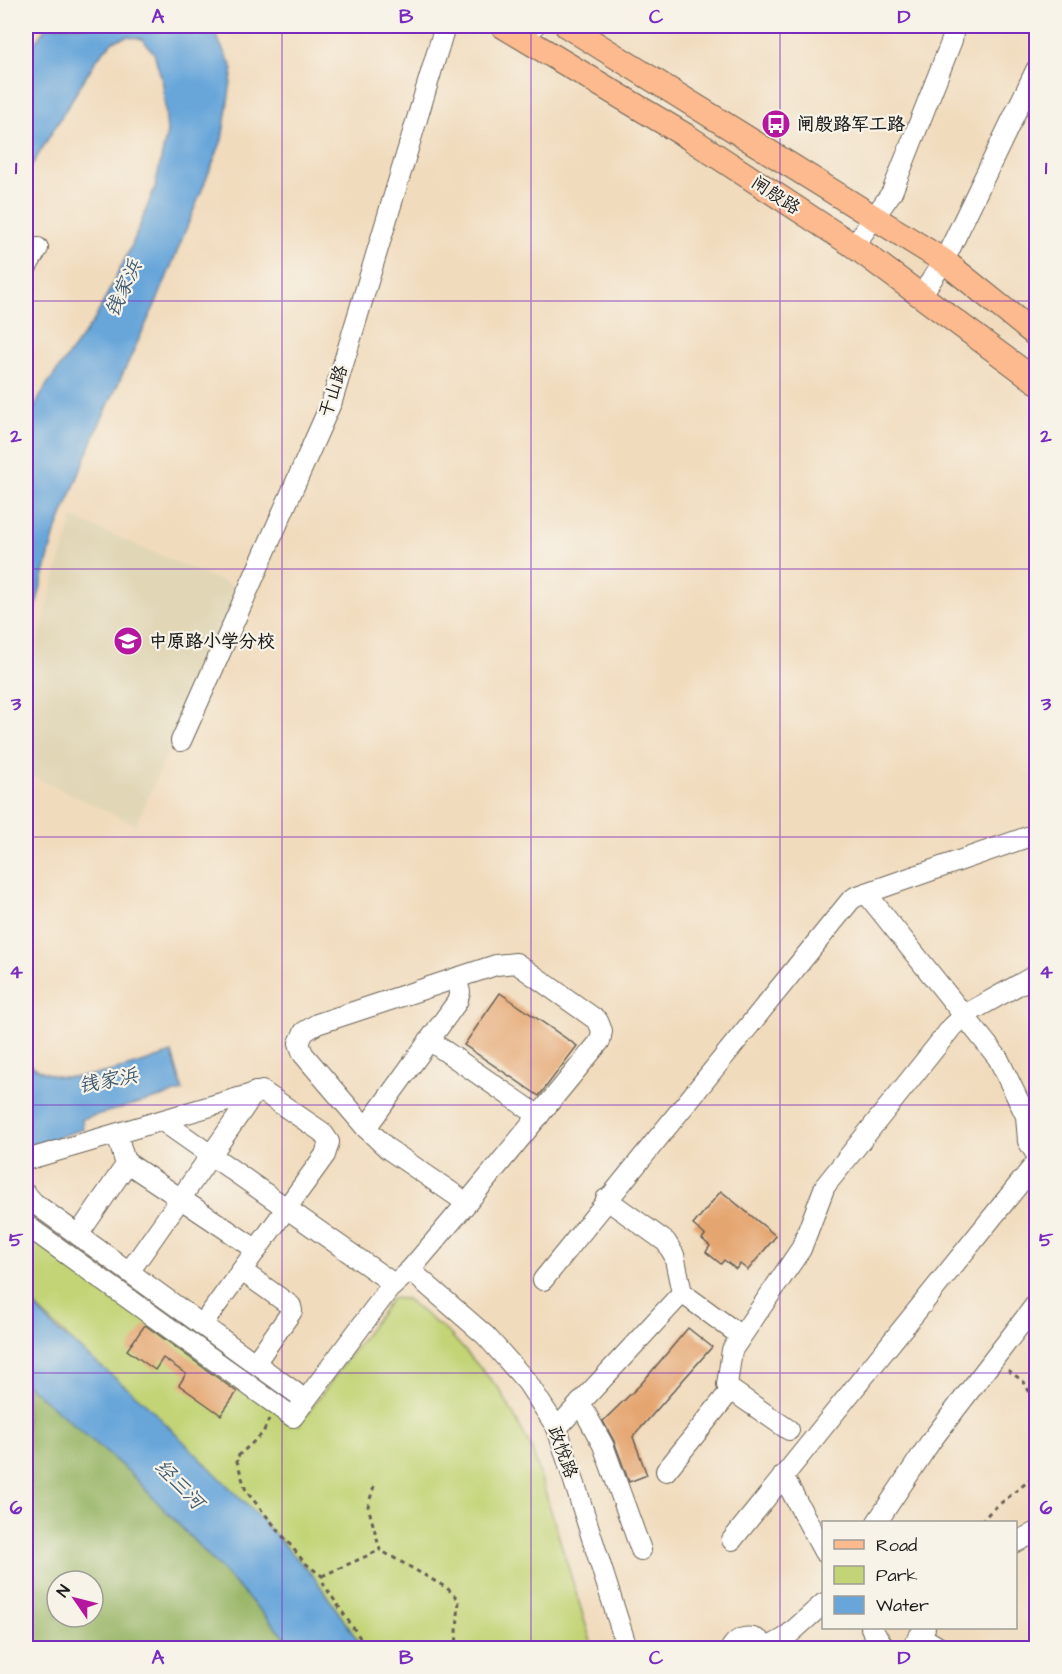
<svg xmlns="http://www.w3.org/2000/svg" width="1062" height="1674" viewBox="0 0 1062 1674" font-family="'Architects Daughter','LXGW WenKai TC',sans-serif">
<style>
.built{fill:#e1d7b7}
.green{fill:#c2d476;stroke:#6f7849;stroke-width:1.5}
.forest{fill:#99b667;stroke:#5a6942;stroke-width:1.5;fill-rule:evenodd}
.water{fill:#68a6da;stroke:#42617b;stroke-width:1.5}
.building{fill:#e5a56f}
.lines{fill:none;stroke-linecap:round;stroke-linejoin:round}
.minor-casing{stroke:#675f54;stroke-width:22}
.major-casing{stroke:#675f54;stroke-width:26}
.path{stroke:#675f54;stroke-width:3;stroke-dasharray:4.5 4.5;stroke-linecap:butt}
.minor{stroke:#fff;stroke-width:20}
.major{stroke:#fcba8e;stroke-width:24}
.grid{fill:none;stroke:#7b2cbf;stroke-width:1.5;stroke-opacity:0.55}
.labels{text-anchor:middle;stroke-width:4.5;stroke-linejoin:round;paint-order:stroke}
.poi-label{font-size:18px;font-weight:bold;fill:#1c1c1c;stroke:#f7f3e8;text-anchor:start}
.street-label{font-size:18px;fill:#1c1c1c;stroke:#f7f3e8}
.water-label{font-size:20px;font-style:italic;fill:#3e5a71;stroke:#f7f3e8}
.neatline{fill:none;stroke:#7b2cbf;stroke-width:2}
.grid-label{font-size:20px;text-anchor:middle;font-weight:bold;fill:#7b2cbf}
</style>
<rect width="100%" height="100%" fill="#f7f3e8"/>
<filter id="ink" filterUnits="userSpaceOnUse"><feTurbulence type="fractalNoise" baseFrequency=".0167" numOctaves="2"/><feDisplacementMap in="SourceGraphic" scale="12" xChannelSelector="R" yChannelSelector="G"/><feConvolveMatrix kernelMatrix="1 2 1 2 8 2 1 2 1" color-interpolation-filters="sRGB"/></filter>
<filter id="wash" filterUnits="userSpaceOnUse"><feTurbulence type="fractalNoise" baseFrequency=".008" numOctaves="4" result="noise"/><feDisplacementMap in="SourceGraphic" scale="24" xChannelSelector="R" yChannelSelector="G"/><feGaussianBlur stdDeviation="1.35" result="paint"/><feColorMatrix in="noise" values="0 0 0 0 0 0 0 0 0 0 0 0 0 0 0 0 0 1.4 0 .05"/><feComposite in="paint" operator="in"/></filter>
<g filter="url(#wash)">
<rect width="100%" height="100%" fill="#f1dbbd"/>
<polygon class="built" points="73,518 240,589 136,825 26,773 26,693 53,583"/>
<polygon class="green" points="26,1232 299,1425 392,1298 406,1299 451,1335 500,1390 532,1449 593,1648 363,1648 314,1577 253,1511 26,1298"/>
<path class="forest" d="M26 1384 128 1471 286 1638 292 1648H26ZM57 1581H93V1617H57Z"/>
<g class="water">
<polygon points="47,26 211,26 233,69 222,140 159,296 98,427 54,536 26,643 26,423 46,386 95,319 132,245 155,187 167,132 163,84 154,53 142,39 128,36 113,41 96,60 26,175 26,55"/>
<path d="M172 1053 183 1091 82 1119 83 1129 26 1148V1063C34 1067 43 1073 52 1075 83 1084 142 1063 172 1053Z"/>
<polygon points="26,1298 58,1331 143,1401 253,1511 314,1577 363,1648 292,1648 286,1638 128,1471 26,1384"/>
</g>
<g id="blocks">
<g class="building">
<polygon points="500,993 577,1046 539,1096 464,1045"/>
<polygon points="721,1191 776,1236 748,1270 740,1264 736,1269 724,1260 721,1264 706,1252 710,1246 702,1239 705,1235 693,1225"/>
<polygon points="145,1325 237,1392 221,1415 179,1385 186,1374 163,1358 155,1370 127,1350"/>
<polygon points="688,1328 712,1347 633,1437 647,1475 629,1482 614,1441 603,1421 641,1384"/>
</g>
</g>
</g>
<g filter="url(#ink)">
<use href="#blocks" fill-opacity="0" stroke="#675f54" stroke-width="1.5"/>
<g class="lines">
<g class="minor-casing">
<g id="minor">
<polyline points="527,40 534,26"/>
<polyline points="854,246 892,192 952,40 954,26"/>
<polyline points="26,268 38,248"/>
<polyline points="922,294 944,261 1036,70"/>
<polyline points="181,741 332,401 445,26"/>
<polyline points="866,893 998,1058 1026,1116 1028,1141 1036,1154"/>
<polyline points="429,1040 539,1116"/>
<polyline points="164,1122 394,1284"/>
<polyline points="366,1128 457,1002 460,992 456,978"/>
<polyline points="26,1160 262,1091 322,1132 329,1142 325,1155 202,1325"/>
<polyline points="126,1162 257,1250"/>
<polyline points="26,1194 34,1203 296,1393"/>
<polyline points="606,1199 666,1242 674,1255 682,1293 741,1336"/>
<polyline points="26,1225 293,1417 389,1289 410,1270 467,1203 600,1041 602,1031 598,1021 516,963 496,965 317,1024 304,1032 299,1043 303,1054 366,1128 388,1149 467,1203"/>
<polyline points="78,1235 126,1165 117,1134"/>
<polyline points="410,1270 486,1336 527,1382 557,1428 627,1648"/>
<polyline points="242,1271 291,1306 292,1311 255,1363"/>
<polyline points="129,1272 255,1092"/>
<polyline points="543,1280 850,901 855,897 1036,834"/>
<polyline points="580,1403 603,1445 641,1550"/>
<polyline points="557,1428 682,1293"/>
<polyline points="789,1430 731,1390 727,1385 732,1350 801,1249 825,1186 952,1027 966,1014 1036,975"/>
<polyline points="666,1471 731,1390"/>
<polyline points="783,1476 824,1552"/>
<polyline points="877,1522 931,1441 1036,1304"/>
<polyline points="732,1540 1036,1163"/>
<polyline points="1016,1542 1036,1532"/>
<polyline points="871,1628 885,1648"/>
<polyline points="920,1636 940,1648"/>
<path d="M731 1648C740 1633 758 1635 767 1648"/>
<polyline points="767,1648 785,1638 824,1603"/>
<polyline points="911,1648 925,1628"/>
</g>
</g>
<g class="major-casing">
<g id="major">
<polyline points="503,26 688,137 854,246 1036,381"/>
<polyline points="567,26 944,261 1036,335"/>
</g>
</g>
<g class="path">
<polyline points="26,1132 32,1139"/>
<polyline points="1008,1370 1024,1382 1036,1404"/>
<polyline points="269,1419 263,1433 236,1458 246,1491 305,1563 322,1576 324,1585 367,1648"/>
<polyline points="374,1486 368,1506 380,1550 447,1588 459,1600 456,1648"/>
<polyline points="981,1522 991,1511 1036,1475"/>
<polyline points="322,1576 380,1550"/>
</g>
<use href="#minor" class="minor"/>
<use href="#major" class="major"/>
</g>
</g>
<path class="grid" d="M282 26V1648M531 26V1648M780 26V1648M26 301H1036M26 569H1036M26 837H1036M26 1105H1036M26 1373H1036"/>
<defs>
<g id="bus-disc" transform="scale(1.5)"><circle r="9.5" fill="#b5179e" stroke="#f7f3e8"/><path d="M-5-6H5V4H4V6H2V4H-2V6H-4V4H-5ZM-3.5-4V0h7V-4ZM-3.5 1.2v1.5H-2V1.2ZM2 1.2v1.5H3.5V1.2Z" fill="#fff"/></g>
<g id="school-disc" transform="scale(1.5)"><circle r="9.5" fill="#b5179e" stroke="#f7f3e8"/><path d="M0-5L7-2L0 1L-7-2ZM-4 1L0 2.5L4 1V4Q0 6-4 4Z" fill="#fff"/></g>
</defs>
<g fill-rule="evenodd">
<use href="#bus-disc" x="776" y="124"/>
<use href="#school-disc" x="128" y="641"/>
</g>
<g class="labels">
<g class="poi-label">
<text x="797" y="130">闸殷路军工路</text>
<text x="149" y="647">中原路小学分校</text>
</g>
<g class="street-label">
<text transform="translate(776 195) rotate(33)" y="6">闸殷路</text>
<text transform="translate(333 391) rotate(-71)" y="6">干山路</text>
<text transform="translate(563 1452) rotate(70)" y="6">政悦路</text>
</g>
<g class="water-label">
<text transform="translate(123 288) rotate(-65)" y="7">钱家浜</text>
<text transform="translate(108 1080) rotate(-11)" y="7">钱家浜</text>
<text transform="translate(180 1484) rotate(46)" y="7">经三河</text>
</g>
</g>
<rect width="1062" height="1674" fill="none" stroke="#f7f3e8" stroke-width="66"/>
<rect x="822" y="1521" width="195" height="108" fill="#f7f3e8" stroke="#9f9d96" stroke-width="1.5"/>
<rect x="834" y="1540" width="30" height="9" fill="#fcba8e" stroke="#9f9d96" stroke-width="1.5"/>
<text x="876" y="1551" font-size="18" fill="#1c1c1c">Road</text>
<rect x="834" y="1566" width="30" height="18" fill="#c2d476" stroke="#9f9d96" stroke-width="1.5"/>
<text x="876" y="1581" font-size="18" fill="#1c1c1c">Park</text>
<rect x="834" y="1596" width="30" height="18" fill="#68a6da" stroke="#9f9d96" stroke-width="1.5"/>
<text x="876" y="1611" font-size="18" fill="#1c1c1c">Water</text>
<g transform="translate(75 1599) rotate(305)"><circle r="28" fill="#f7f3e8" stroke="#9f9d96" stroke-width="1.5"/>
<path d="M0-4.5L10 22L0 15L-10 22Z" fill="#b5179e"/>
<text y="-9" font-size="16" font-weight="bold" text-anchor="middle" fill="#1c1c1c">N</text>
</g>
<rect x="33" y="33" width="996" height="1608" class="neatline"/>
<g class="grid-label">
<text x="158" y="23">A</text>
<text x="406" y="23">B</text>
<text x="656" y="23">C</text>
<text x="904" y="23">D</text>
<text x="16" y="174">1</text>
<text x="1046" y="174">1</text>
<text x="16" y="442">2</text>
<text x="1046" y="442">2</text>
<text x="16" y="710">3</text>
<text x="1046" y="710">3</text>
<text x="16" y="978">4</text>
<text x="1046" y="978">4</text>
<text x="16" y="1246">5</text>
<text x="1046" y="1246">5</text>
<text x="16" y="1514">6</text>
<text x="1046" y="1514">6</text>
<text x="158" y="1664">A</text>
<text x="406" y="1664">B</text>
<text x="656" y="1664">C</text>
<text x="904" y="1664">D</text>
</g>
</svg>
